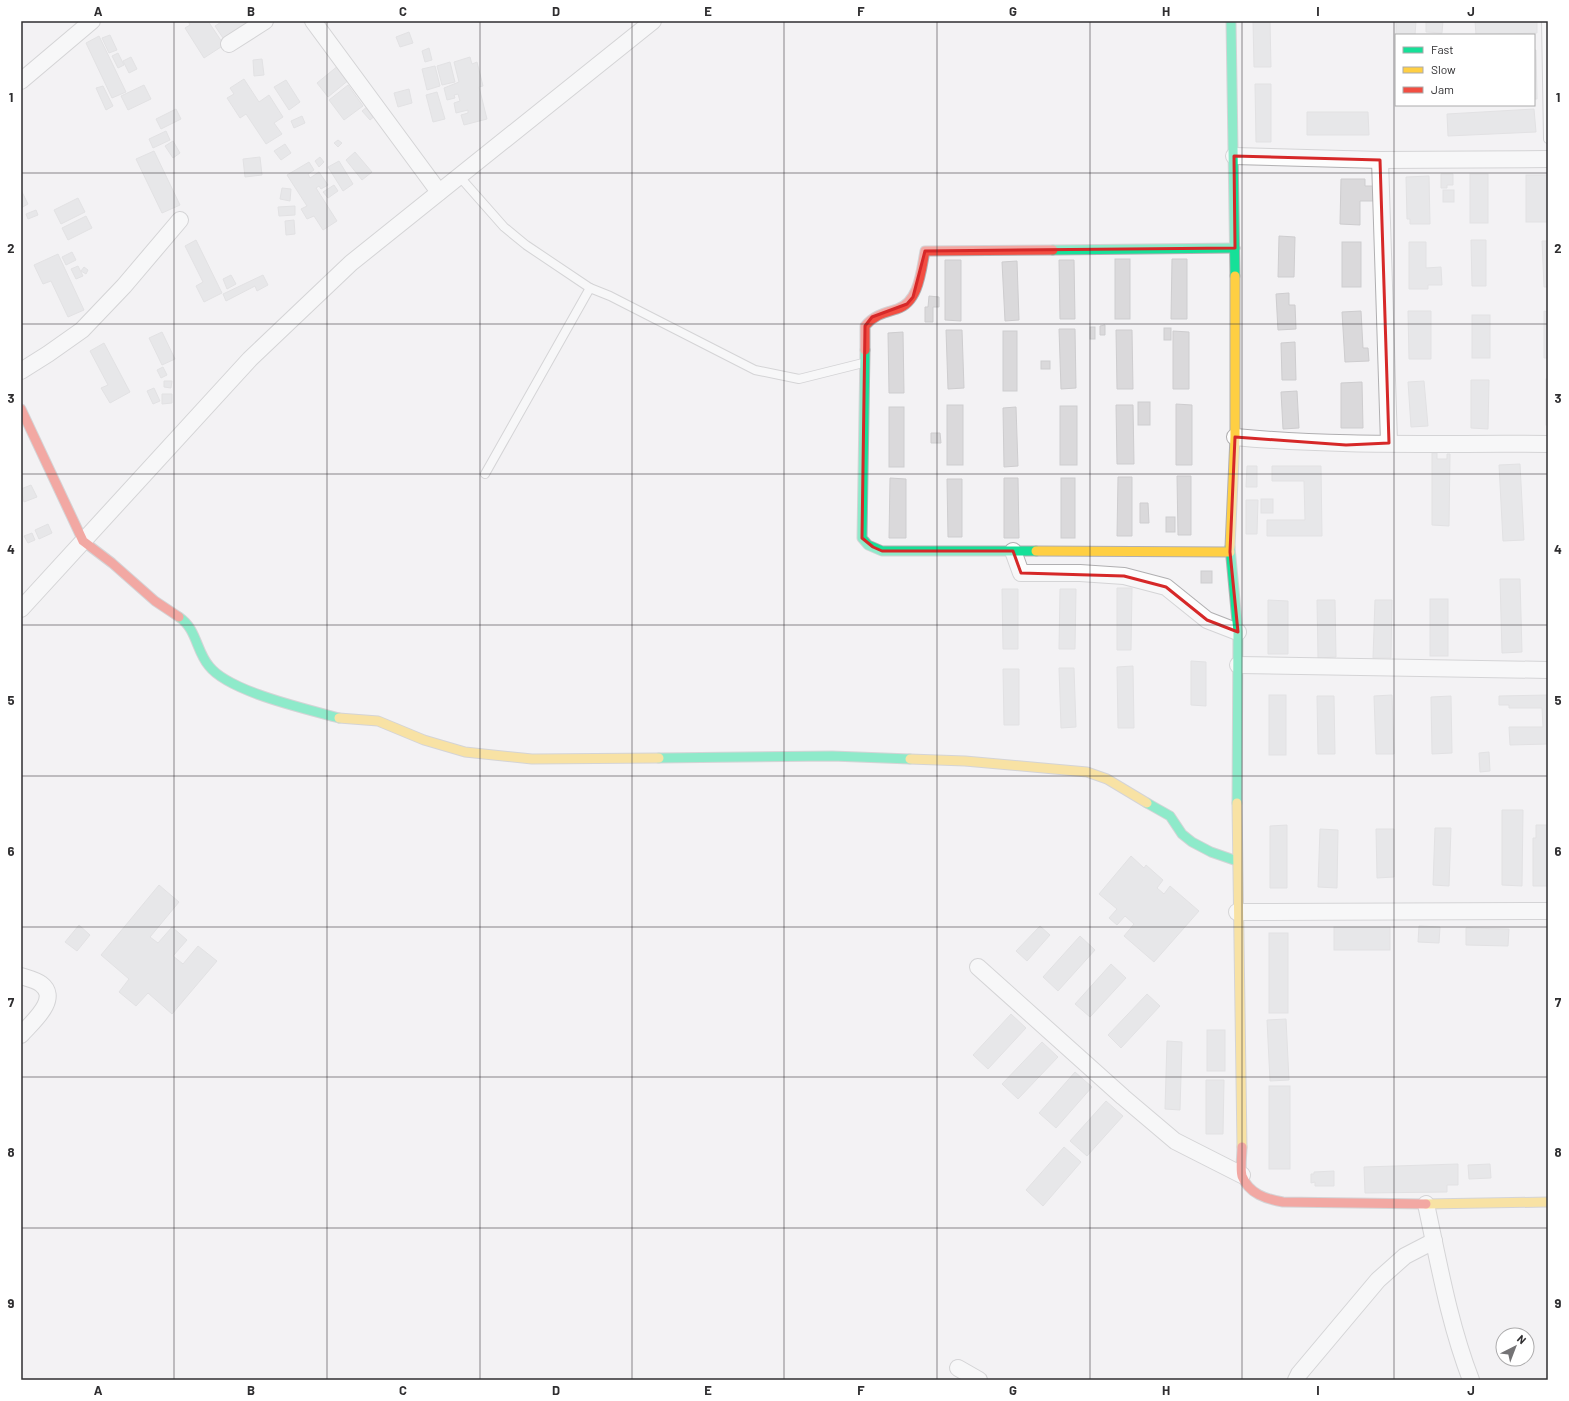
<svg xmlns="http://www.w3.org/2000/svg" width="1569" height="1401" viewBox="0 0 1569 1401" font-family="Barlow,sans-serif">
<style>
.building{fill:#dad9db;stroke:#cecdcf}
.lines{fill:none;stroke-linecap:round;stroke-linejoin:round}
.lane-casing{stroke:#b0afb1;stroke-width:10}
.street-casing{stroke:#b0afb1;stroke-width:18}
.fast-casing{stroke:#b0afb1;stroke-width:11}
.slow-casing{stroke:#b0afb1;stroke-width:11}
.jam-casing{stroke:#b0afb1;stroke-width:11}
.lane{stroke:#fdfdfd;stroke-width:8}
.street{stroke:#fdfdfd;stroke-width:16}
.fast{stroke:#16e098;stroke-width:9}
.slow{stroke:#ffcf43;stroke-width:9}
.jam{stroke:#f24e42;stroke-width:9}
.marked{fill:none;stroke:#d62828;stroke-width:3;stroke-linejoin:round}
.grid{fill:none;stroke:#2f2e30;stroke-width:1;stroke-opacity:0.55}
.neatline{fill:none;stroke:#2f2e30;stroke-width:1.5}
.grid-label{font-size:13px;text-anchor:middle;font-weight:bold;fill:#2f2e30}
</style>
<rect width="100%" height="100%" fill="#f3f2f4"/>
<g class="building">
<polygon points="188,21 208,21 224,45 204,58 185,28 190,25"/>
<polygon points="223,21 250,21 225,41 215,26"/>
<polygon points="1253,21 1270,21 1271,67 1254,67"/>
<polygon points="1396,21 1416,21 1415,35 1396,35"/>
<polygon points="1426,21 1443,21 1442,33 1426,32"/>
<polygon points="1475,21 1537,21 1537,33 1476,35"/>
<polygon points="409,32 413,43 400,47 396,37"/>
<polygon points="110,35 117,50 109,53 102,38"/>
<polygon points="99,36 126,92 112,98 86,43"/>
<polygon points="429,48 432,60 425,62 422,51"/>
<polygon points="1534,50 1536,50 1537,99 1534,99"/>
<polygon points="118,53 124,65 118,68 112,56"/>
<polygon points="131,57 137,69 129,73 123,61"/>
<polygon points="470,57 472,64 477,62 483,86 479,87 487,119 464,125 461,115 468,113 468,110 456,113 454,103 460,101 458,94 454,95 455,98 447,100 444,88 459,82 454,62"/>
<polygon points="262,59 264,75 254,76 253,60"/>
<polygon points="450,62 455,82 442,85 437,66"/>
<polygon points="339,65 350,79 328,97 317,83"/>
<polygon points="435,66 440,86 427,90 422,69"/>
<polygon points="244,79 259,102 269,95 283,117 274,123 282,134 266,144 246,114 240,118 227,98 234,94 230,88"/>
<polygon points="286,80 300,102 289,110 274,87"/>
<polygon points="1255,84 1271,84 1271,142 1256,142"/>
<polygon points="144,85 151,99 128,110 121,96"/>
<polygon points="348,85 363,106 344,120 329,100"/>
<polygon points="103,86 113,106 106,110 96,88"/>
<polygon points="409,89 412,103 398,107 394,93"/>
<polygon points="437,92 445,119 433,122 426,95"/>
<polygon points="368,106 376,115 370,120 362,111"/>
<polygon points="176,109 181,119 161,129 156,119"/>
<polygon points="1534,109 1536,132 1448,136 1447,114"/>
<polygon points="1307,112 1368,112 1369,135 1307,135"/>
<polygon points="302,116 305,123 294,128 291,121"/>
<polygon points="166,131 170,140 153,148 149,139"/>
<polygon points="338,140 342,143 338,147 334,143"/>
<polygon points="173,141 180,153 173,158 165,146"/>
<polygon points="285,144 291,153 281,160 274,151"/>
<polygon points="154,151 180,205 162,213 136,159"/>
<polygon points="355,152 372,172 362,180 346,160"/>
<polygon points="260,157 262,175 245,177 243,159"/>
<polygon points="320,157 324,162 319,167 315,161"/>
<polygon points="339,161 353,184 343,191 328,167"/>
<polygon points="309,162 314,170 308,174 310,178 319,172 328,185 321,189 319,186 316,188 337,221 323,230 314,216 307,219 301,209 307,206 287,175"/>
<polygon points="1441,174 1453,174 1453,185 1447,185 1447,188 1441,188"/>
<rect x="1470" y="174" width="18" height="49"/>
<rect x="1526" y="175" width="22" height="47"/>
<polygon points="1429,176 1430,224 1410,224 1410,219 1407,219 1406,177"/>
<polygon points="1341,179 1365,179 1365,186 1373,186 1373,201 1360,201 1360,225 1340,224"/>
<polygon points="334,185 338,191 328,198 323,192"/>
<polygon points="282,188 291,189 290,201 280,199"/>
<polygon points="21,190 28,204 21,208"/>
<rect x="1443" y="190" width="11" height="12"/>
<polygon points="78,198 85,212 61,224 54,210"/>
<polygon points="295,206 295,215 279,216 278,207"/>
<polygon points="36,210 38,215 28,219 26,214"/>
<polygon points="86,216 92,228 68,240 62,228"/>
<polygon points="294,220 295,234 286,235 285,221"/>
<polygon points="1279,236 1295,237 1294,277 1278,277"/>
<polygon points="196,240 222,293 204,302 196,286 203,282 185,246"/>
<polygon points="1471,240 1486,240 1486,286 1472,286"/>
<polygon points="1542,241 1548,241 1548,287 1544,287"/>
<rect x="1342" y="242" width="19" height="45"/>
<polygon points="1409,242 1426,242 1426,268 1441,267 1442,285 1428,285 1428,289 1409,289"/>
<polygon points="72,252 76,260 66,265 62,257"/>
<polygon points="58,254 84,310 68,317 51,281 43,284 34,265"/>
<rect x="1115" y="259" width="15" height="60"/>
<polygon points="1172,259 1187,259 1187,319 1171,319"/>
<polygon points="945,260 961,260 961,321 945,320"/>
<polygon points="1059,260 1074,260 1075,319 1060,319"/>
<polygon points="1017,261 1019,320 1005,321 1002,262"/>
<polygon points="78,266 83,276 76,279 71,269"/>
<polygon points="84,267 88,270 86,274 81,271"/>
<polygon points="231,275 236,284 227,289 223,279"/>
<polygon points="263,275 268,285 257,291 255,286 226,301 223,294"/>
<polygon points="1289,293 1289,305 1295,305 1296,329 1278,330 1276,294"/>
<polygon points="929,296 939,297 939,307 933,307 933,322 925,322 925,307 928,307"/>
<polygon points="1361,311 1363,348 1368,348 1369,361 1345,362 1342,312"/>
<polygon points="1408,311 1431,311 1431,359 1409,359"/>
<polygon points="1544,311 1548,312 1548,358 1544,358"/>
<rect x="1472" y="315" width="18" height="43"/>
<polygon points="1105,325 1105,335 1100,335 1100,326"/>
<rect x="1090" y="327" width="5" height="12"/>
<rect x="1164" y="328" width="7" height="12"/>
<polygon points="1059,329 1075,329 1076,388 1061,389"/>
<polygon points="946,330 962,330 964,388 948,389"/>
<polygon points="1116,330 1132,330 1133,389 1117,389"/>
<rect x="1003" y="331" width="14" height="60"/>
<polygon points="1173,331 1189,332 1189,389 1173,389"/>
<polygon points="162,332 175,359 162,365 149,338"/>
<polygon points="903,332 904,393 889,393 888,333"/>
<polygon points="1295,342 1296,380 1282,380 1281,343"/>
<polygon points="104,343 130,392 110,403 101,388 108,385 90,351"/>
<rect x="1041" y="361" width="9" height="8"/>
<polygon points="163,367 167,375 161,378 157,370"/>
<rect x="1546" y="379" width="2" height="46"/>
<polygon points="1471,380 1489,380 1488,429 1471,428"/>
<polygon points="164,381 172,381 171,388 164,387"/>
<polygon points="1424,381 1428,426 1411,427 1408,382"/>
<polygon points="1362,382 1363,428 1341,428 1341,383"/>
<polygon points="154,388 160,401 153,404 147,391"/>
<polygon points="1297,391 1299,428 1283,429 1281,392"/>
<polygon points="162,394 172,394 172,403 162,404"/>
<rect x="1138" y="402" width="12" height="23"/>
<polygon points="1176,404 1192,405 1192,465 1176,465"/>
<rect x="947" y="405" width="16" height="60"/>
<polygon points="1116,405 1133,405 1134,464 1117,464"/>
<rect x="1060" y="406" width="17" height="59"/>
<rect x="889" y="407" width="15" height="60"/>
<polygon points="1016,407 1018,466 1004,467 1003,408"/>
<polygon points="931,433 940,433 941,443 931,443"/>
<polygon points="1432,453 1437,453 1437,459 1447,459 1447,454 1450,454 1449,526 1432,525"/>
<polygon points="1520,464 1524,540 1503,541 1499,465"/>
<polygon points="1247,466 1257,466 1257,487 1246,487"/>
<polygon points="1272,466 1321,466 1322,536 1267,536 1267,520 1305,520 1304,481 1272,481"/>
<polygon points="1177,476 1191,476 1191,535 1178,535"/>
<polygon points="1118,477 1132,477 1132,536 1117,536"/>
<polygon points="890,478 906,479 906,538 889,538"/>
<polygon points="1004,478 1018,478 1019,538 1004,538"/>
<rect x="1061" y="478" width="14" height="60"/>
<polygon points="947,479 962,479 962,537 948,537"/>
<polygon points="31,485 37,497 24,502 21,489"/>
<rect x="1261" y="499" width="12" height="14"/>
<polygon points="1246,500 1258,500 1257,534 1246,534"/>
<polygon points="1140,503 1148,503 1149,523 1140,523"/>
<rect x="1166" y="517" width="9" height="15"/>
<polygon points="48,524 52,533 39,539 35,530"/>
<polygon points="32,533 35,540 28,543 24,536"/>
<rect x="1201" y="571" width="11" height="12"/>
<polygon points="1500,579 1520,579 1522,652 1502,653"/>
<polygon points="1117,588 1132,588 1131,650 1117,650"/>
<polygon points="1002,589 1018,589 1018,649 1003,649"/>
<polygon points="1060,589 1076,589 1075,649 1059,649"/>
<rect x="1430" y="599" width="18" height="57"/>
<polygon points="1268,600 1288,601 1288,654 1268,654"/>
<polygon points="1317,600 1335,600 1336,657 1318,658"/>
<polygon points="1375,600 1392,600 1391,658 1373,658"/>
<polygon points="1191,661 1206,662 1206,706 1191,705"/>
<polygon points="1133,666 1134,728 1118,728 1117,667"/>
<polygon points="1059,668 1074,668 1076,727 1061,728"/>
<polygon points="1003,669 1019,669 1019,725 1004,725"/>
<rect x="1269" y="695" width="17" height="60"/>
<polygon points="1392,695 1394,754 1376,754 1374,696"/>
<polygon points="1548,695 1548,744 1510,745 1509,727 1543,727 1542,708 1509,708 1509,705 1499,705 1499,696"/>
<polygon points="1317,696 1334,696 1335,754 1318,754"/>
<polygon points="1451,696 1452,753 1432,754 1431,697"/>
<polygon points="1489,752 1490,771 1480,772 1479,753"/>
<polygon points="1502,810 1523,810 1522,886 1502,885"/>
<polygon points="1287,825 1287,888 1270,888 1270,826"/>
<polygon points="1536,825 1548,825 1548,886 1533,886 1533,838 1536,838"/>
<polygon points="1435,828 1451,828 1449,886 1433,885"/>
<polygon points="1320,829 1338,830 1337,888 1318,887"/>
<polygon points="1376,829 1394,829 1394,877 1377,878"/>
<polygon points="1131,856 1144,868 1146,865 1163,880 1157,888 1164,894 1170,886 1199,911 1154,962 1124,936 1134,924 1125,916 1117,925 1109,918 1117,909 1099,894"/>
<polygon points="159,885 179,902 150,937 158,943 172,927 187,940 173,956 183,964 198,946 217,961 172,1014 148,993 136,1006 119,992 129,979 101,955"/>
<polygon points="79,925 90,935 77,951 65,942"/>
<polygon points="1040,926 1050,935 1027,961 1016,951"/>
<polygon points="1419,926 1440,927 1439,943 1418,942"/>
<rect x="1334" y="927" width="56" height="23"/>
<polygon points="1466,928 1509,929 1508,946 1466,945"/>
<rect x="1269" y="933" width="19" height="80"/>
<polygon points="1080,936 1095,950 1058,991 1043,977"/>
<polygon points="1111,964 1126,978 1090,1017 1075,1004"/>
<polygon points="1147,994 1160,1006 1121,1048 1108,1035"/>
<polygon points="1011,1014 1026,1028 988,1069 973,1055"/>
<polygon points="1286,1019 1289,1080 1270,1081 1267,1020"/>
<rect x="1207" y="1030" width="18" height="41"/>
<polygon points="1167,1041 1182,1042 1180,1110 1165,1109"/>
<polygon points="1042,1042 1058,1057 1018,1099 1002,1084"/>
<polygon points="1075,1072 1092,1087 1056,1128 1039,1113"/>
<polygon points="1206,1080 1224,1080 1223,1134 1206,1134"/>
<rect x="1269" y="1086" width="21" height="83"/>
<polygon points="1106,1101 1123,1116 1087,1156 1070,1141"/>
<polygon points="1064,1147 1081,1162 1043,1206 1026,1190"/>
<polygon points="1458,1164 1458,1185 1447,1185 1447,1192 1365,1193 1364,1167"/>
<polygon points="1490,1164 1491,1178 1469,1179 1468,1165"/>
<polygon points="1334,1171 1334,1186 1315,1186 1315,1182 1311,1183 1311,1174 1314,1174 1314,1172"/>
</g>
<g class="lines">
<g class="lane-casing">
<g id="lane">
<polyline points="1546,21 1548,139"/>
<polyline points="459,176 504,227 526,245 590,288"/>
<polyline points="485,474 590,288 610,296 755,370 799,379 863,363"/>
</g>
</g>
<g class="street-casing">
<g id="street">
<polyline points="313,21 439,192"/>
<polyline points="229,44 265,21"/>
<polyline points="21,81 92,21"/>
<polyline points="1234,156 1380,160 1548,159"/>
<polyline points="1380,160 1389,443"/>
<polyline points="21,371 48,354 82,330 124,286 180,220"/>
<path d="M1235 437C1339 447 1443 443 1548 444"/>
<polyline points="1013,551 1021,573 1080,573 1124,576 1166,587 1207,620 1238,632"/>
<polyline points="21,609 250,359 351,263 653,21"/>
<polyline points="1238,665 1548,670"/>
<polyline points="1237,912 1548,911"/>
<polyline points="978,967 1123,1097 1175,1141 1242,1175"/>
<path d="M21 976C27 978 36 980 41 984 61 999 31 1023 21 1035"/>
<path d="M1426 1204C1439 1264 1449 1323 1471 1380"/>
<polyline points="958,1368 979,1380"/>
<polyline points="1296,1380 1299,1374 1378,1280 1405,1256 1434,1241"/>
</g>
</g>
<g class="fast-casing">
<g id="fast">
<polyline points="1231,21 1235,276"/>
<polyline points="1053,250 1235,248"/>
<polyline points="865,350 862,538 868,545 882,551 1036,551"/>
<polyline points="1230,547 1238,632 1237,803"/>
<path d="M179 617C197 629 196 651 209 666 229 692 307 709 339 718"/>
<polyline points="659,758 832,756 910,759"/>
<polyline points="1147,803 1170,816 1182,834 1192,842 1211,852 1237,861"/>
</g>
</g>
<g class="slow-casing">
<g id="slow">
<polyline points="1230,547 1235,437 1235,276"/>
<polyline points="1036,551 1230,552"/>
<polyline points="339,718 378,721 424,740 465,752 532,759 659,758"/>
<polyline points="910,759 965,761 1087,772 1107,779 1147,803"/>
<polyline points="1237,803 1242,1147"/>
<polyline points="1426,1204 1548,1202"/>
</g>
</g>
<g class="jam-casing">
<g id="jam">
<path d="M865 350V326C874 315 884 313 897 309 919 302 921 271 925 251L1053 250"/>
<polyline points="21,409 83,541 112,563 155,601 179,617"/>
<path d="M1242 1147C1242 1155 1240 1168 1242 1176 1249 1194 1266 1199 1283 1202L1426 1204"/>
</g>
</g>
<use href="#lane" class="lane"/>
<use href="#street" class="street"/>
<use href="#fast" class="fast"/>
<use href="#slow" class="slow"/>
<use href="#jam" class="jam"/>
</g>
<path d="M0 0H1569V1401H0ZM1234 156 1380 160 1389 443 1346 445 1235 437 1230 552 1238 632 1207 620 1166 587 1124 576 1021 573 1013 551H882L873 547 862 538 865 326 872 317 907 304 913 297 925 251 1235 248Z" fill="#f3f2f4" fill-opacity=".55" fill-rule="evenodd"/>
<path class="marked" d="M1234 156 1380 160 1389 443 1346 445 1235 437 1230 552 1238 632 1207 620 1166 587 1124 576 1021 573 1013 551H882L873 547 862 538 865 326 872 317 907 304 913 297 925 251 1235 248Z"/>
<path class="grid" d="M174 21V1380M327 21V1380M480 21V1380M632 21V1380M784 21V1380M937 21V1380M1090 21V1380M1242 21V1380M1394 21V1380M21 173H1548M21 324H1548M21 474H1548M21 625H1548M21 776H1548M21 927H1548M21 1077H1548M21 1228H1548"/>
<rect width="1569" height="1401" fill="none" stroke="#ffffff" stroke-width="44"/>
<rect x="1395" y="34" width="140" height="72" fill="#ffffff" stroke="#acabac"/>
<rect x="1403" y="47" width="20" height="6" fill="#16e098" stroke="#acabac"/>
<text x="1431" y="54" font-size="12" fill="#2f2e30">Fast</text>
<rect x="1403" y="67" width="20" height="6" fill="#ffcf43" stroke="#acabac"/>
<text x="1431" y="74" font-size="12" fill="#2f2e30">Slow</text>
<rect x="1403" y="87" width="20" height="6" fill="#f24e42" stroke="#acabac"/>
<text x="1431" y="94" font-size="12" fill="#2f2e30">Jam</text>
<g transform="translate(1515 1347) rotate(42)"><circle r="19" fill="#ffffff" stroke="#acabac"/>
<path d="M0-3L7 15L0 10L-7 15Z" fill="#747375"/>
<text y="-6" font-size="11" font-weight="bold" text-anchor="middle" fill="#2f2e30">N</text>
</g>
<rect x="22" y="22" width="1525" height="1357" class="neatline"/>
<g class="grid-label">
<text x="98" y="16">A</text>
<text x="251" y="16">B</text>
<text x="403" y="16">C</text>
<text x="556" y="16">D</text>
<text x="708" y="16">E</text>
<text x="861" y="16">F</text>
<text x="1013" y="16">G</text>
<text x="1166" y="16">H</text>
<text x="1318" y="16">I</text>
<text x="1471" y="16">J</text>
<text x="11" y="102">1</text>
<text x="1558" y="102">1</text>
<text x="11" y="253">2</text>
<text x="1558" y="253">2</text>
<text x="11" y="403">3</text>
<text x="1558" y="403">3</text>
<text x="11" y="554">4</text>
<text x="1558" y="554">4</text>
<text x="11" y="705">5</text>
<text x="1558" y="705">5</text>
<text x="11" y="856">6</text>
<text x="1558" y="856">6</text>
<text x="11" y="1007">7</text>
<text x="1558" y="1007">7</text>
<text x="11" y="1157">8</text>
<text x="1558" y="1157">8</text>
<text x="11" y="1308">9</text>
<text x="1558" y="1308">9</text>
<text x="98" y="1395">A</text>
<text x="251" y="1395">B</text>
<text x="403" y="1395">C</text>
<text x="556" y="1395">D</text>
<text x="708" y="1395">E</text>
<text x="861" y="1395">F</text>
<text x="1013" y="1395">G</text>
<text x="1166" y="1395">H</text>
<text x="1318" y="1395">I</text>
<text x="1471" y="1395">J</text>
</g>
</svg>
